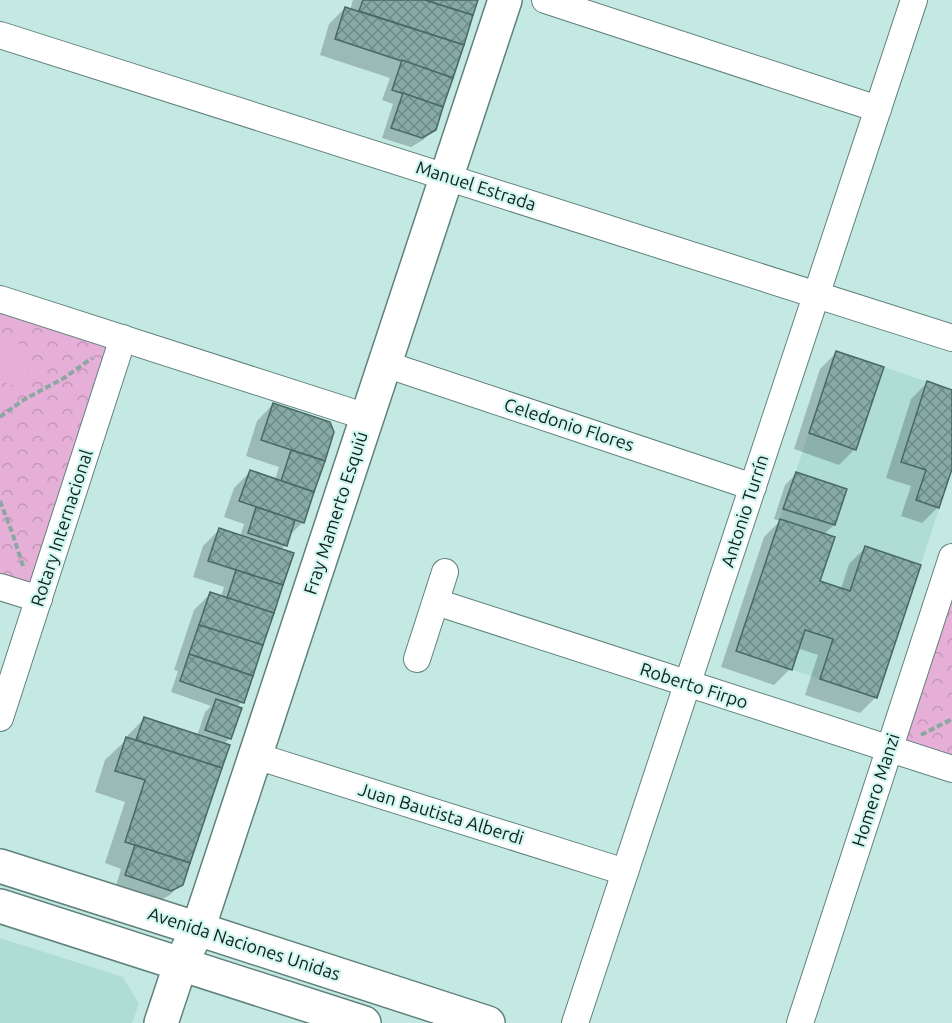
<svg xmlns="http://www.w3.org/2000/svg" width="952" height="1023" viewBox="0 0 952 1023" font-family="Ubuntu,sans-serif">
<style>
.built{fill:#afddd5}
.park{fill:url(#park-crowns)}
.garden{fill:#e6afd8}
.shadow{fill:#0003}
.building{fill:url(#building-cross-hatch);stroke:#486964;stroke-width:1.5}
.lines{fill:none;stroke-linecap:round;stroke-linejoin:round}
.street-casing{stroke:#60827d;stroke-width:28}
.secondary-casing{stroke:#60827d;stroke-width:36}
.path{stroke:#8aa7a2;stroke-width:4;stroke-dasharray:6 3;stroke-linecap:butt}
.street{stroke:#fff;stroke-width:26}
.secondary{stroke:#fff;stroke-width:33}
.labels{text-anchor:middle;stroke-width:4.5;stroke-linejoin:round;paint-order:stroke}
.street-label{font-size:18px;fill:#12201d;stroke:#d1f7f0}
</style>
<defs>
<pattern id="park-crowns" width="20" height="18" patternUnits="userSpaceOnUse" patternTransform="scale(1.5)"><rect width="20" height="18" fill="#e6afd8"/><path d="M2 6a3 3 0 1 1 6 0M12 15a3 3 0 1 1 6 0" fill="none" stroke="#c496b9"/></pattern>
<pattern id="building-cross-hatch" width="8" height="8" patternUnits="userSpaceOnUse" patternTransform="scale(1.5)"><rect width="8" height="8" fill="#87aaa4"/><path d="M0 0l8 8M0 8l8-8" fill="none" stroke="#6d8a85"/></pattern>
</defs>
<rect width="100%" height="100%" fill="#c4e9e3"/>
<g class="built">
<polygon points="836,351 952,390 952,469 877,698 736,651"/>
<polygon points="0,938 123,977 139,1004 132,1023 0,1023"/>
</g>
<g class="park">
<polygon points="0,309 111,345 31,589 0,579"/>
<polygon points="952,557 952,769 890,749"/>
</g>
<polygon class="garden" points="0,338 35,349 22,388 0,381"/>
<g class="shadow">
<polygon points="353,0 477,0 435,129 423,140 411,147 382,138 393,104 382,100 390,78 320,55 329,24 345,8 350,10"/>
<polygon points="836,353 855,449 839,465 794,449 820,369"/>
<polygon points="927,383 952,391 952,464 938,507 922,523 901,516 911,486 886,478 911,399"/>
<polygon points="273,404 333,432 303,522 289,536 286,545 280,550 292,554 242,702 236,708 230,738 224,744 228,746 181,884 170,895 159,901 116,886 121,869 105,863 125,802 95,792 105,760 127,739 128,735 144,719 197,736 205,712 211,706 171,692 178,671 174,670 194,610 210,594 221,597 224,587 193,577 203,546 219,530 240,537 244,524 224,517 234,488 250,472 275,480 279,467 246,456 257,421"/>
<polygon points="796,474 834,525 823,535 818,582 841,589 849,564 865,548 876,697 860,713 805,695 818,655 797,648 790,669 774,685 721,667 764,537 780,521 774,519 785,485"/>
</g>
<g class="building">
<polygon points="363,0 425,0 473,15 464,45 359,11"/>
<polygon points="425,0 478,0 473,15"/>
<polygon points="345,7 464,45 453,78 335,39"/>
<polygon points="402,60 453,78 443,107 392,90"/>
<polygon points="403,93 443,107 436,130 422,138 391,128"/>
<polygon points="836,351 884,367 856,450 809,433"/>
<polygon points="927,381 952,390 952,469 939,508 916,500 926,470 901,462"/>
<polygon points="273,403 330,422 334,432 325,461 261,440"/>
<polygon points="291,450 325,461 314,492 281,481"/>
<polygon points="250,470 314,492 304,523 239,501"/>
<polygon points="796,472 847,489 835,525 783,509"/>
<polygon points="256,507 295,520 287,546 248,533"/>
<polygon points="780,519 835,537 820,581 850,591 865,546 921,565 877,698 820,679 833,639 805,630 792,670 736,651"/>
<polygon points="219,528 294,553 283,585 208,561"/>
<polygon points="236,570 283,585 274,613 227,598"/>
<polygon points="210,592 274,613 263,645 199,625"/>
<polygon points="199,625 263,645 253,676 189,654"/>
<polygon points="189,654 253,676 244,703 180,681"/>
<polygon points="216,699 242,708 231,739 205,730"/>
<polygon points="144,717 230,745 222,768 136,740"/>
<polygon points="126,737 222,768 190,863 125,842 145,780 115,771"/>
<polygon points="135,845 190,863 183,885 171,891 125,875"/>
</g>
<g class="lines">
<g class="street-casing">
<g id="street">
<polyline points="545,0 878,109"/>
<polyline points="0,35 952,338"/>
<polyline points="0,299 367,417"/>
<polyline points="385,364 753,487"/>
<polyline points="0,587 39,599"/>
<polyline points="436,602 952,769"/>
<polyline points="417,659 445,572"/>
<polyline points="0,718 123,338"/>
<polyline points="256,756 625,872"/>
<polyline points="575,1023 914,0"/>
<polyline points="800,1023 952,557"/>
</g>
</g>
<g class="secondary-casing">
<g id="secondary">
<polyline points="0,866 198,929 488,1023"/>
<polyline points="0,906 364,1023"/>
<polyline points="161,1023 181,963 198,929 505,0"/>
</g>
</g>
<g class="path">
<polyline points="0,417 25,399 64,378 92,358"/>
<polyline points="0,501 13,535 24,569"/>
<polyline points="921,735 952,719"/>
</g>
<use href="#street" class="street"/>
<use href="#secondary" class="secondary"/>
</g>
<g class="labels">
<g class="street-label">
<text transform="translate(476 186) rotate(18)" y="6">Manuel Estrada</text>
<text transform="translate(569 425) rotate(18)" y="6">Celedonio Flores</text>
<text transform="translate(745 511) rotate(-72)" y="6">Antonio Turrín</text>
<text transform="translate(336 513) rotate(-72)" y="6">Fray Mamerto Esquiú</text>
<text transform="translate(62 528) rotate(-72)" y="6">Rotary Internacional</text>
<text transform="translate(694 686) rotate(18)" y="6">Roberto Firpo</text>
<text transform="translate(876 790) rotate(-72)" y="6">Homero Manzi</text>
<text transform="translate(441 814) rotate(17)" y="6">Juan Bautista Alberdi</text>
<text transform="translate(244 944) rotate(18)" y="6">Avenida Naciones Unidas</text>
</g>
</g>
</svg>
